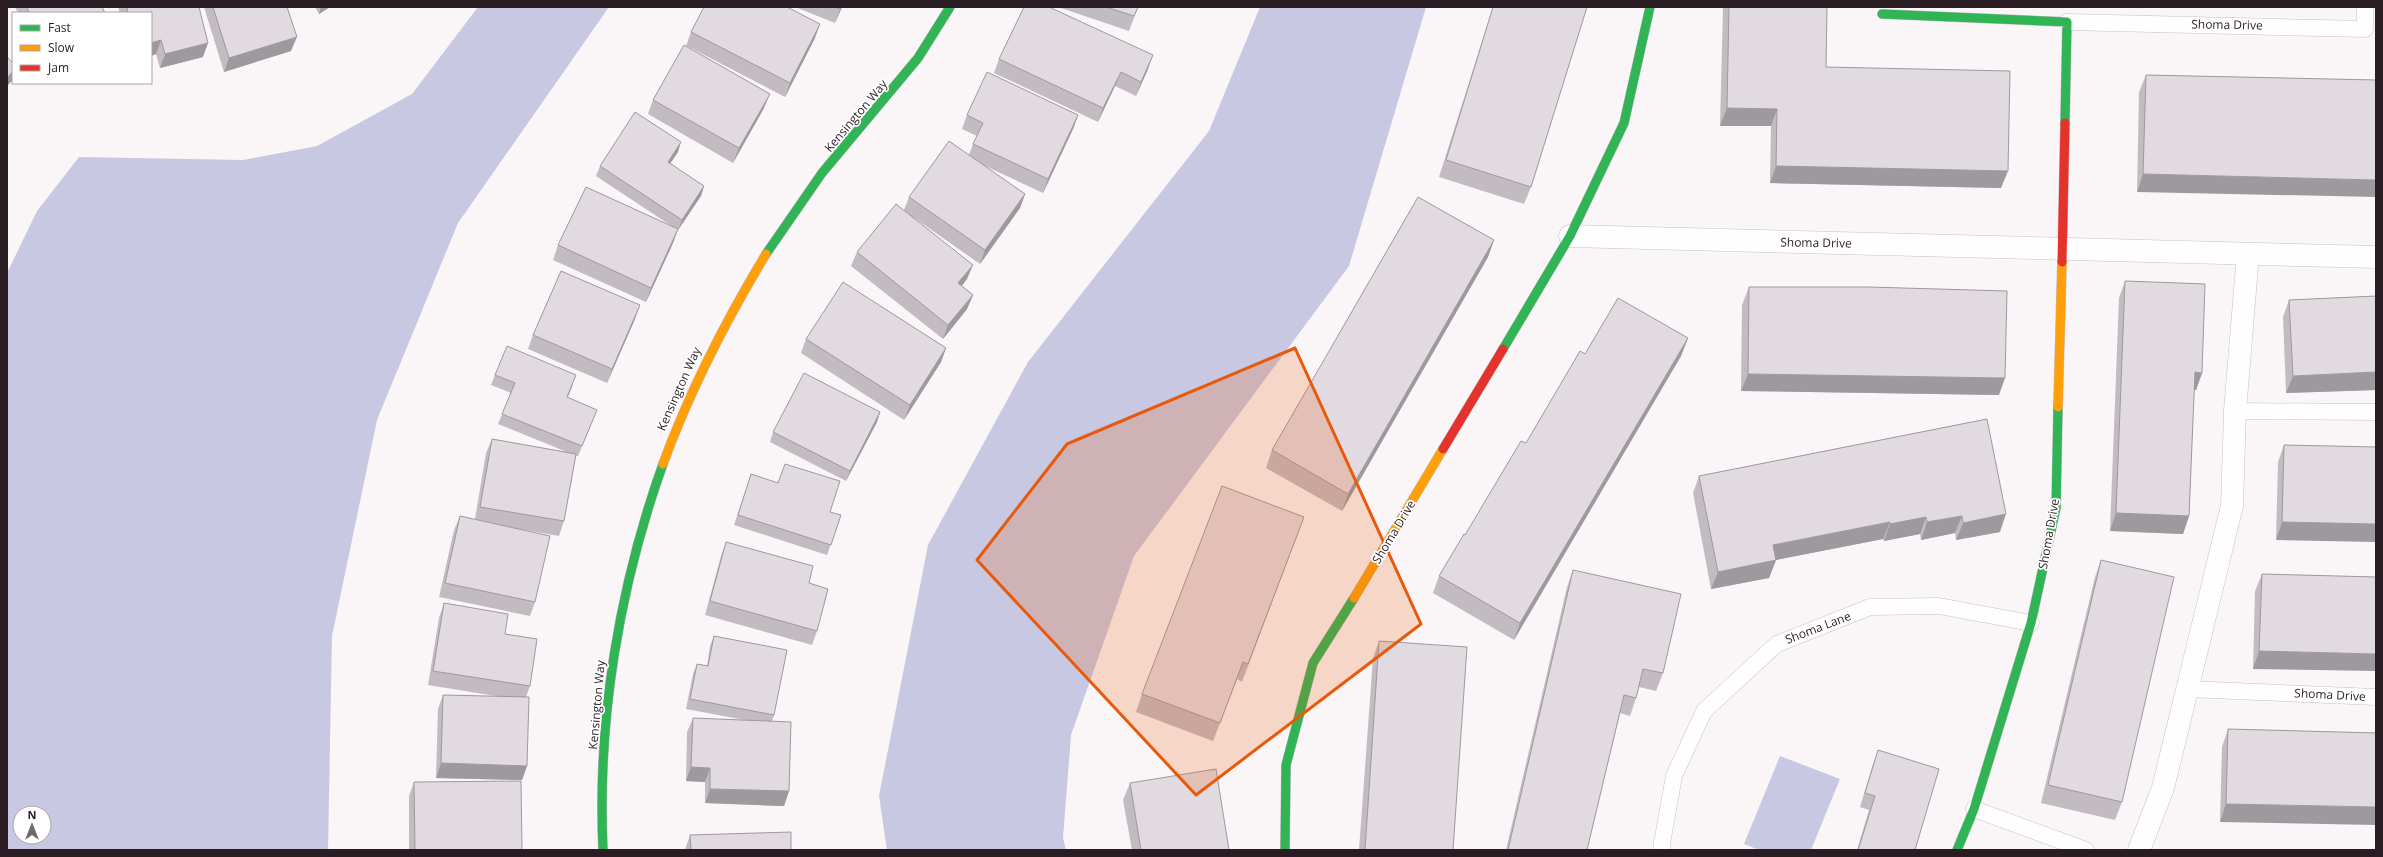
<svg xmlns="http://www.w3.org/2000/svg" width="2383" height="857" viewBox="0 0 2383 857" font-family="'Open Sans',sans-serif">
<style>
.water{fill:#c8c8e2;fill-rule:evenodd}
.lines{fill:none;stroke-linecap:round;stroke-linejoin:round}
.lane-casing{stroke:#c8c0c4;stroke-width:17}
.street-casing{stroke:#c8c0c4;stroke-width:23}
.fast-casing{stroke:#c8c0c4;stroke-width:10}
.slow-casing{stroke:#c8c0c4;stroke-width:10}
.jam-casing{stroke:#c8c0c4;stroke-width:10}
.lane{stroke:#fefefe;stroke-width:16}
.street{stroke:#fefefe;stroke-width:22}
.fast{stroke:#30b455;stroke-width:9}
.slow{stroke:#ff9f0a;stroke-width:9}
.jam{stroke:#e5322d;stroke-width:9}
.wall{fill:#c2bbc2}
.shaded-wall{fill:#9e999e}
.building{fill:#e1dae1;stroke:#9e999e}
.marked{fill:#e8590c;fill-opacity:0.2;stroke:#e8590c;stroke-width:3;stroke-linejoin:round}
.labels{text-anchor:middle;stroke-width:3.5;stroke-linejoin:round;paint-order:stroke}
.street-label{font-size:12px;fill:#291c22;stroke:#fff}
</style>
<rect width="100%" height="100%" fill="#faf5f7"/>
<g class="water">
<path d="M478 7H609L458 223 377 420 332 636 328 850H7V273L37 211 79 157 243 160 317 146 412 94ZM20 813H44V837H20Z"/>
<polygon points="1260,7 1426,7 1349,266 1134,556 1071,735 1063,838 1066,850 887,850 879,796 928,545 1028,362 1209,131"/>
<polygon points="1780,756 1840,779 1811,850 1759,850 1744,844"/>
</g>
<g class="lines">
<g class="lane-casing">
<g id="lane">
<polyline points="2067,22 2365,29 2365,7"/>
<polyline points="2235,411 2376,412"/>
<polyline points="2187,689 2376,697"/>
<polyline points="1974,809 2086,850"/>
<polyline points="1662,850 1662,843 1674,776 1704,711 1777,644 1870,607 1939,606 2031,623"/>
</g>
</g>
<g class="street-casing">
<g id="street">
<polyline points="1570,236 2376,257"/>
<polyline points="2139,850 2163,788 2232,506 2235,411 2248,254"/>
</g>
</g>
<g class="fast-casing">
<g id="fast">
<polyline points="1882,14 2067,22 2065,123"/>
<polyline points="766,254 822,173 918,58 950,7"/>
<polyline points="1503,349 1570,236 1624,123 1650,7"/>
<path d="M603 850C597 720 619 587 663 464"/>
<polyline points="1285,850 1286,765 1313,663 1354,598"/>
<polyline points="1957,850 1974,809 2031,623 2056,508 2058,407"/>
</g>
</g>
<g class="slow-casing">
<g id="slow">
<polyline points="2058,407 2062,262"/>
<path d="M663 464C690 390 725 322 766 254"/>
<polyline points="1354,598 1443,449"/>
</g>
</g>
<g class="jam-casing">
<g id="jam">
<polyline points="2062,262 2065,123"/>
<polyline points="1443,449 1503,349"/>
</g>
</g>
<use href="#lane" class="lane"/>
<use href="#street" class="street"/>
<use href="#fast" class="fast"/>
<use href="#slow" class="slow"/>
<use href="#jam" class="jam"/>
</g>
<g class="wall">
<polygon points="15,7 102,7 105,13 18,13"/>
<polygon points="118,7 199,7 203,57 160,68 156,54 151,56 151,13 120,13"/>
<polygon points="204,7 287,7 291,51 224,72"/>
<polygon points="315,7 330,7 319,14"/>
<polygon points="795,7 842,7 835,23"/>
<polygon points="1058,7 1138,7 1129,31"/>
<polygon points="1493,7 1587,7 1531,187 1524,204 1439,177"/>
<polygon points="1723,7 1827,7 1826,67 2001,188 1770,183 1771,126 1720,126"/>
<polygon points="691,32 815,38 785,97 687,46 764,108 733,163 648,114 653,100 686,46"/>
<polygon points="999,59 1148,69 1136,96 1115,86 1098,122 994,73"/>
<polygon points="2146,75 2376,80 2137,192 2139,92"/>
<polygon points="967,115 1078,115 1073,129 1043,193 983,165 1025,194 1020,208 980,264 913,217 967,279 962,286 973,295 967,309 943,339 851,266 857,252 904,210 909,197 969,155 973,144 977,136 962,129"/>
<polygon points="678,152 670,164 704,186 701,196 678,230 678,229 673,243 646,302 553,260 558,245 673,227 596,176 600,166"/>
<polygon points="1494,240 1488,257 1342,511 1266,468 1272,450"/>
<polygon points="2125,281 2202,373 2196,390 2194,390 2189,516 2183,534 2110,531 2119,298"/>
<polygon points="1749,287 1999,395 1741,391 1742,305"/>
<polygon points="2376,296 2376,390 2286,393 2283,317 2289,300"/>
<polygon points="635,319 607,383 528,349 533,335"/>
<polygon points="1688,338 1681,356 1514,640 1433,593 1439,576 1465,535 1526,443"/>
<polygon points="806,339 946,348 941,362 904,420 801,353"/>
<polygon points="495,375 573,385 568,397 593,420 578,456 576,456 564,521 559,536 508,527 535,602 530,616 439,597 454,530 460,516 475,519 486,453 492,439 567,452 498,424 511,393 491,385"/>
<polygon points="880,412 877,422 846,481 770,442 773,432"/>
<polygon points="1987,419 2000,532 1956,540 1955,533 1921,540 1920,534 1884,541 1883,539 1776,560 1769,578 1711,589 1693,493 1699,476"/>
<polygon points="2284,445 2376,447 2276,540 2278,462"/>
<polygon points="751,474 830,512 841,515 827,555 734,525"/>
<polygon points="1304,517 1242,682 1237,679 1213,741 1136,712 1142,694"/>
<polygon points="726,542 809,583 817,631 812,645 705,615 721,556"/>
<polygon points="2101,560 2122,802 2115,820 2041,803 2095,577"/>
<polygon points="1573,570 1663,673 1656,691 1639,687 1636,698 1630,716 1620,713 1587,850 1506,850 1567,587"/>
<polygon points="2262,574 2376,577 2253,669 2255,591"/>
<polygon points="444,603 505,634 530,686 526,697 527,766 522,780 436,778 438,709 443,695 502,697 428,685 439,618"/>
<polygon points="714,636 774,715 772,721 789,791 784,806 705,803 705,782 686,781 687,732 693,718 745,720 686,709 693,674 697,664 707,666 710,646"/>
<polygon points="1379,641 1453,850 1359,850 1373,658"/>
<polygon points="2228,729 2376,733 2220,822 2222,747"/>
<polygon points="1878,750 1915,850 1857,850 1869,810 1860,807 1873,764"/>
<polygon points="414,782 522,850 409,850 409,796"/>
<polygon points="1130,783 1229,850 1132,850 1123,800"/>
<polygon points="690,835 791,850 685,850"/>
</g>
<g class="shaded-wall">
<polygon points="321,7 330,7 319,14"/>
<polygon points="841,7 842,7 835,23 840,9"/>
<polygon points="820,24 815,38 785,97 790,83"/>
<polygon points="297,37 291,51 224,72 229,58"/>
<polygon points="161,40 156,54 151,56 151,43"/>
<polygon points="208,43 203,57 160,68 165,54"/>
<polygon points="1153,55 1148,69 1136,96 1141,82"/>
<polygon points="13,71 13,78 12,81 7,86 7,78"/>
<polygon points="1121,72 1115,86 1098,122 1103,108"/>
<polygon points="770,94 764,108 733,163 739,148"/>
<polygon points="1727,108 1777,109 1771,126 1720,126"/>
<polygon points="1078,115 1073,129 1043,193 1048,179"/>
<polygon points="681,142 678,152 664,172 668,162"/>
<polygon points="1776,166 2008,171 2001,188 1770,183"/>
<polygon points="2143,174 2376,180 2376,197 2137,192"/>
<polygon points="704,186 701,196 678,230 682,220"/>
<polygon points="1025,194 1020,208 980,264 985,250"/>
<polygon points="678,229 673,243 646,302 651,288"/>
<polygon points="1494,240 1488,257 1342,511 1348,494"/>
<polygon points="973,265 967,279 952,297 958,283"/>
<polygon points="973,295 967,309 943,339 948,325"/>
<polygon points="640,305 635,319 607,383 612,369"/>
<polygon points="1688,338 1681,356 1514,640 1520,623"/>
<polygon points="946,348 941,362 904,420 910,405"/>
<polygon points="2195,372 2202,373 2196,390 2188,390"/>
<polygon points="2376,372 2376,390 2286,393 2293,376"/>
<polygon points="1748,374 2005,378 1999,395 1741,391"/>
<polygon points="880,412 877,422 846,481 850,471"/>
<polygon points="2116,513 2189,516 2183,534 2110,531"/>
<polygon points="2006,514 2000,532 1956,540 1963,523"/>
<polygon points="1962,516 1955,533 1921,540 1927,522"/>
<polygon points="1926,517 1920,534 1884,541 1890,524"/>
<polygon points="1890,522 1883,539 1776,560 1769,578 1711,589 1718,572 1773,545"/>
<polygon points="2282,522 2376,524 2376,542 2276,540"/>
<polygon points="2259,651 2376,654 2376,671 2253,669"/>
<polygon points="441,763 527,766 522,780 436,778"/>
<polygon points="691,767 710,768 705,782 686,781"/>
<polygon points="710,789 789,791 784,806 705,803"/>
<polygon points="2226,804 2376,807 2376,825 2220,822"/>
</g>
<g class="building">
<polygon points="27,7 102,7 105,13 29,13"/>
<polygon points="127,7 199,7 208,43 165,54 161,40 151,43 151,13 128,13"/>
<polygon points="213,7 287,7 297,37 229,58"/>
<polygon points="704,7 787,7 820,24 790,83 691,32"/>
<polygon points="835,7 841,7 840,9"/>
<polygon points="1024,7 1049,7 1153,55 1141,82 1121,72 1103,108 999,59"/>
<polygon points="1106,7 1138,7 1134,16"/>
<polygon points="1493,7 1587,7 1531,187 1446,160"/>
<polygon points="1729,7 1827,7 1826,67 2010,71 2008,171 1776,166 1777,109 1727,108"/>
<polygon points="684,45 770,94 739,148 653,100"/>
<polygon points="7,57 13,63 13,71 7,78"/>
<polygon points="987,72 1078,115 1048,179 973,144 983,123 967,115"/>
<polygon points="2146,75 2376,80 2376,180 2143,174"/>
<polygon points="635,112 681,142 668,162 704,186 682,220 600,166"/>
<polygon points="949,141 1025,194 985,250 909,197"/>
<polygon points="586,187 678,229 651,288 558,245"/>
<polygon points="1418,197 1494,240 1348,494 1272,450"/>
<polygon points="896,204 973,265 958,283 973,295 948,325 857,252"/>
<polygon points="561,271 640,305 612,369 533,335"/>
<polygon points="2125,281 2205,284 2202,373 2195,372 2189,516 2116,513"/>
<polygon points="843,282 946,348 910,405 806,339"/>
<polygon points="1749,287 1869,287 2007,291 2005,378 1748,374"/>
<polygon points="2376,296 2376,372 2293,376 2289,300"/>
<polygon points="1618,298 1688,338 1520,623 1439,576 1464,534 1465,535 1521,441 1526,443 1580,351 1585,354"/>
<polygon points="507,346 576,375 567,397 597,410 582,446 502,414 515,383 495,375"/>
<polygon points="804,373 880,412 850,471 773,432"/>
<polygon points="1987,419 2006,514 1963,523 1962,516 1927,522 1926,517 1890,524 1890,522 1773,545 1776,560 1718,572 1699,476"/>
<polygon points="492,439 576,454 564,521 480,507"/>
<polygon points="2284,445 2376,447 2376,524 2282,522"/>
<polygon points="785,464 840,481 830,512 841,515 831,545 738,515 751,474 778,483"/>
<polygon points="1222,486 1304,517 1248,664 1243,662 1220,723 1142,694"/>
<polygon points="460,516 550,536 535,602 445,583"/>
<polygon points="726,542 813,566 809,583 828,589 817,631 710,601"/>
<polygon points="2101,560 2174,577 2122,802 2048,785"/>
<polygon points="1573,570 1681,594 1663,673 1643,669 1636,698 1624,695 1587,850 1508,850"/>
<polygon points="2262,574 2376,577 2376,654 2259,651"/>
<polygon points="444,603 508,614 505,634 537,639 530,686 433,671"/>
<polygon points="714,636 787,650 774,715 690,699 697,664 708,666"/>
<polygon points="1379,641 1467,647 1453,850 1365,850"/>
<polygon points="443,695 529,697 527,766 441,763"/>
<polygon points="693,718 791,722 789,791 710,789 710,768 691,767"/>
<polygon points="2228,729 2376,733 2376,807 2226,804"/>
<polygon points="1878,750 1939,769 1915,850 1858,850 1875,796 1865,793"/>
<polygon points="1216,769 1229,850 1141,850 1130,783"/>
<polygon points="521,781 522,850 415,850 414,782"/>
<polygon points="791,832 791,850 691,850 690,835"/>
</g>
<path class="marked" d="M1295 348 1421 624 1196 795 977 560 1067 444Z"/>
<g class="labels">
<g class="street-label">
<text transform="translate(2227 25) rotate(1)" y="4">Shoma Drive</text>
<text transform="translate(856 116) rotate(-50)" y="4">Kensington Way</text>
<text transform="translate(1816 243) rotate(1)" y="4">Shoma Drive</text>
<text transform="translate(679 389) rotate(-66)" y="4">Kensington Way</text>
<text transform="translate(1394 532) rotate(-59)" y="4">Shoma Drive</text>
<text transform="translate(2049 534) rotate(-80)" y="4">Shoma Drive</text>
<text transform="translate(1818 628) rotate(-21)" y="4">Shoma Lane</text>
<text transform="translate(2330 695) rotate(3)" y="4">Shoma Drive</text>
<text transform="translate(597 705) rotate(-85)" y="4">Kensington Way</text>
</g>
</g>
<rect width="2383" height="857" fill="none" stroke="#291c22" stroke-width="16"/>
<rect x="12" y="12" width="140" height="72" fill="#ffffff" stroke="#a9a4a7"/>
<rect x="20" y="25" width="20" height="6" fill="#30b455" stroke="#a9a4a7"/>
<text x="48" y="32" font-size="12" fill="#291c22">Fast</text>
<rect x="20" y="45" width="20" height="6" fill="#ff9f0a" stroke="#a9a4a7"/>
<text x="48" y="52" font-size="12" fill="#291c22">Slow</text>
<rect x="20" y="65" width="20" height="6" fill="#e5322d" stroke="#a9a4a7"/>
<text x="48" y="72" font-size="12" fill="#291c22">Jam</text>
<g transform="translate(32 825)"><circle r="19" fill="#ffffff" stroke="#a9a4a7"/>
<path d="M0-3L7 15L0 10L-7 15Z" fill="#72686d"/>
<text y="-6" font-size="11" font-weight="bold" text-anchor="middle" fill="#291c22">N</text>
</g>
</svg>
